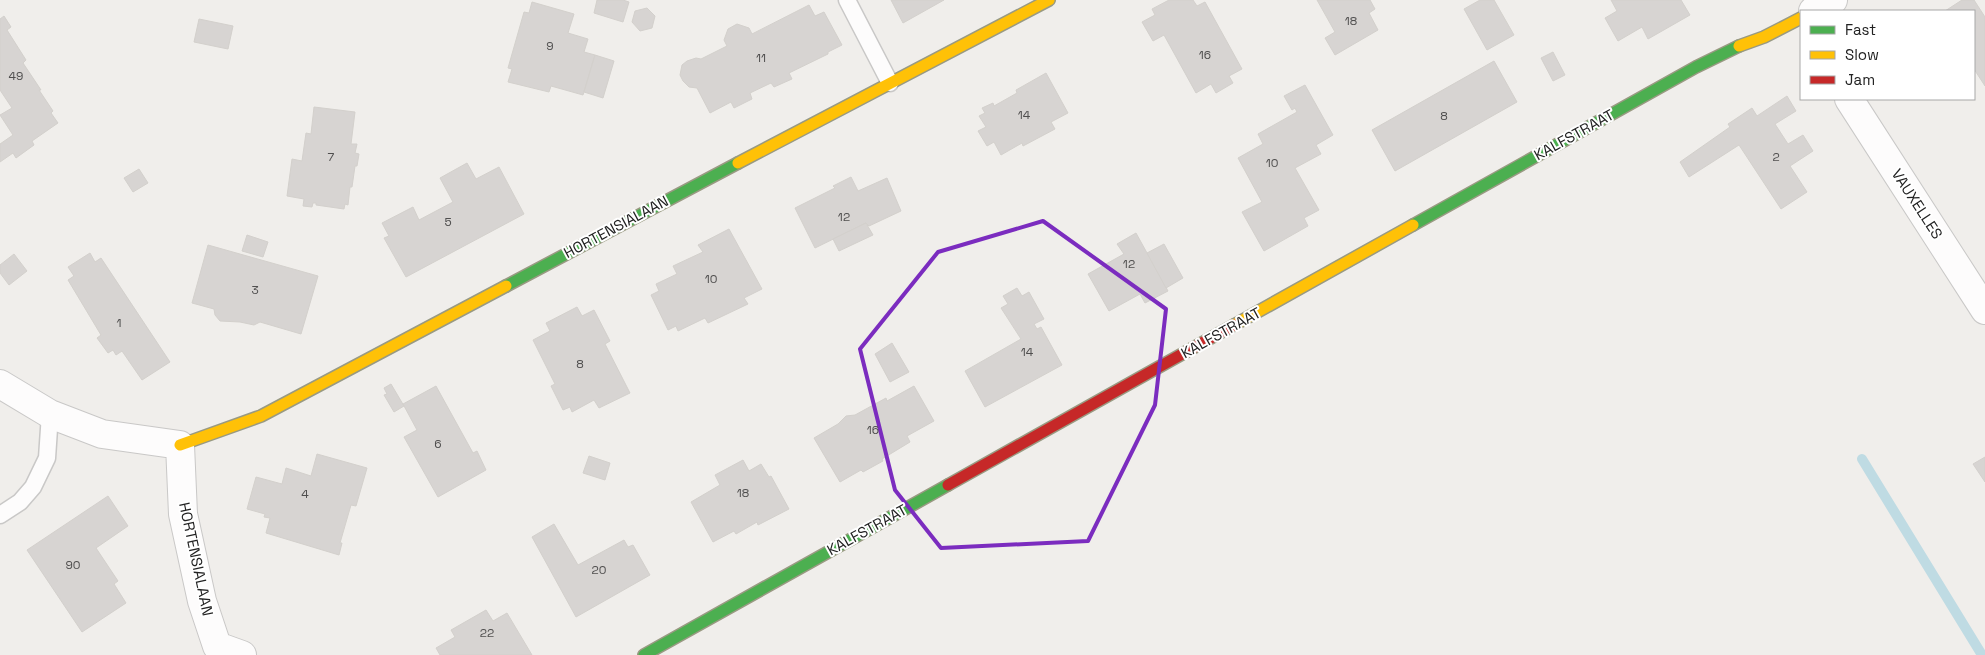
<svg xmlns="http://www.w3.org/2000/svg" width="1985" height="655" viewBox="0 0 1985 655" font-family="'Space Grotesk',sans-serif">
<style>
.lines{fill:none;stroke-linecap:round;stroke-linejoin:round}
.stream{stroke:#bfdbe3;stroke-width:10}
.building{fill:#d7d4d2;stroke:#d3d0cc}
.lane-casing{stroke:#c9c8c7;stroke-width:19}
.street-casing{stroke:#c9c8c7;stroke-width:30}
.fast-casing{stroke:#999a82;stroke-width:14}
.slow-casing{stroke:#999a82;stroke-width:14}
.jam-casing{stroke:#999a82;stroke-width:14}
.lane{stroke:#fdfcfc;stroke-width:16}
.street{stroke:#fdfcfc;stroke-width:28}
.fast{stroke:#4caf50;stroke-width:11}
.slow{stroke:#ffc107;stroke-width:11}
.jam{stroke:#c62828;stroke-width:11}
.marked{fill:none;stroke:#7b2cbf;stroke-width:4;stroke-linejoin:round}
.labels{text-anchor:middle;stroke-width:4;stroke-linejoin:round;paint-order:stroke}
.number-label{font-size:12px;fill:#4f4e4e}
.street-label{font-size:15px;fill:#222;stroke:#fff}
</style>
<rect width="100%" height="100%" fill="#f0eeeb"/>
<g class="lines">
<polyline class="stream" points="1862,459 1982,655"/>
</g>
<g class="building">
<polygon points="597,0 623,0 629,2 623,22 594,13"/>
<polygon points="891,0 944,0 903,23"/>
<polygon points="1169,0 1193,0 1197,6 1205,2 1242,69 1229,76 1233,83 1216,93 1211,84 1196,93 1164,35 1153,41 1142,22 1155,15 1152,9"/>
<polygon points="1317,0 1370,0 1375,9 1369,13 1378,30 1335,55 1325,38 1335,32"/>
<polygon points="1480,0 1494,0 1514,35 1487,50 1464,9"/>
<polygon points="1611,0 1681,0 1690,15 1648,39 1642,27 1618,41 1605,18 1617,11"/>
<polygon points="1962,0 1974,0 1985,17 1985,86 1974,69 1974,11 1945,11"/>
<polygon points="532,2 574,14 568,33 588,39 584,52 595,55 583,95 551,86 549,92 508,82 512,69 508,68 524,12 529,13"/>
<polygon points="809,5 815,16 824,12 842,45 828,52 828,54 789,73 792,79 774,87 771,83 750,93 752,99 734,108 731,102 710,113 697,88 689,87 683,81 680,75 682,65 687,61 696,58 701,59 727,46 724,40 728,29 737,24 749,28 752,34"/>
<polygon points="647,8 655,16 652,28 640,31 632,22 635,11"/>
<polygon points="4,16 11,27 7,30 26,60 23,63 41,90 39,90 53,111 51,113 58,123 32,141 34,145 16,158 13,153 0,162 0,144 13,135 0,115 12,108 0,90 0,19"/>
<polygon points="199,19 233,26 228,49 194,42"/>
<polygon points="1553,52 1565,75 1553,81 1541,58"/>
<polygon points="595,55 614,61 603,98 584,92"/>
<polygon points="1494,61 1517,102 1395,171 1372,130"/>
<polygon points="1046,73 1068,113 1051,122 1055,129 1023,146 1022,143 1001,155 994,142 987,146 978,131 986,127 979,116 985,113 982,108 993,103 994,106 1017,93 1016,90"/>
<polygon points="1305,85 1333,135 1316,145 1321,154 1295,168 1319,210 1304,218 1308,226 1264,251 1242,212 1262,202 1238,158 1263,144 1258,134 1297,112 1295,108 1292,110 1284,96"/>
<polygon points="1787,96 1796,111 1775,124 1788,144 1803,135 1813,151 1790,166 1807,192 1781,209 1739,145 1689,177 1680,162 1730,127 1728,124 1752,108 1757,116"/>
<polygon points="314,107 355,112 351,144 357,144 355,153 359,154 357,166 355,166 352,187 350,187 348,205 345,204 344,209 316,205 316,203 313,203 312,207 303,206 304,199 287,196 292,159 302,161 306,133 311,134"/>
<polygon points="467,163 476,179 499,167 524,214 406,277 384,238 389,236 382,223 413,207 419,220 453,202 440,178"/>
<polygon points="139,169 148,183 133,192 124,178"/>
<polygon points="851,177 858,191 887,178 901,211 869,226 866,223 815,248 795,208 835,188 833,186"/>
<polygon points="866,223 873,235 839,251 833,239"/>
<polygon points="729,229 762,289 744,298 748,304 708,323 705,318 678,331 676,326 668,330 651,295 659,291 656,284 677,274 673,266 703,252 698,245"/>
<polygon points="1136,233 1168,291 1145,303 1140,294 1109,311 1088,274 1124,254 1117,244"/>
<polygon points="247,235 268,242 263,257 242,251"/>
<polygon points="1164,244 1183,278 1166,288 1147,253"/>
<polygon points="208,245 318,276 301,334 260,322 254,325 240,322 220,321 215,315 214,309 192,303"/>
<polygon points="90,253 95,262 101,258 170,362 142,380 122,351 116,355 113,350 108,353 97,338 101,335 68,280 74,276 68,267"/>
<polygon points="14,254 27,271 9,285 0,273 0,265"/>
<polygon points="1017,288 1022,296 1029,292 1044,319 1034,324 1037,329 1041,327 1062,365 985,407 965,371 1021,339 1001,308 1008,304 1003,296"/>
<polygon points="577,307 582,316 594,310 610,341 605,344 630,393 599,408 594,400 572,412 570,407 563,410 551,386 555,384 533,340 550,331 546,323"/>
<polygon points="892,343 909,372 890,382 875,354"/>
<polygon points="391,384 404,406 394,412 384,395 387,394 384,388"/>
<polygon points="436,386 473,453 477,451 486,470 438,497 404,437 417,430 403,404"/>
<polygon points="914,386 934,421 907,436 910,442 882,459 883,461 863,472 861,470 840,482 814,438 838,424 846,416 855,415 886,398 887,401"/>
<polygon points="317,454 367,468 356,506 351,505 340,543 342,543 339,555 266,533 270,518 264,517 265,514 247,509 256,477 282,484 286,468 311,476"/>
<polygon points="589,456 610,463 605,480 583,473"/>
<polygon points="1985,457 1985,482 1973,464"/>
<polygon points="743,460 749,471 761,464 769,477 771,476 789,509 758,525 757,522 736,534 734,531 713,542 691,502 720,485 715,475"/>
<polygon points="108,496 128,526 96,548 118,581 114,584 126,603 82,632 27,550"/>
<polygon points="554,524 578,565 624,540 628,547 633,545 650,575 576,617 532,537"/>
<polygon points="486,610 493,621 507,613 532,655 440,655 436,648 455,637 451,630"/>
</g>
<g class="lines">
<g class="lane-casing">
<g id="lane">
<polyline points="847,0 890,83"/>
<polyline points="0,515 20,502 33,487 47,458 50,414"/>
</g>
</g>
<g class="street-casing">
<g id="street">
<polyline points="1813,11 1833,0"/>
<polyline points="1849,99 1985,310"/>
<polyline points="0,384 50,414 102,434 180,445 183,514 202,601 217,646 242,655"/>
</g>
</g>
<g class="fast-casing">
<g id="fast">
<polyline points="1413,225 1696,67 1739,46"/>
<polyline points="506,286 738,163"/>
<polyline points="644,655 948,485"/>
</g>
</g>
<g class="slow-casing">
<g id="slow">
<polyline points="1739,46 1764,37 1801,18"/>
<polyline points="738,163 1049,0"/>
<polyline points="1234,325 1413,225"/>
<polyline points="180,445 261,416 506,286"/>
</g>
</g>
<g class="jam-casing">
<polyline id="jam" points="948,485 1234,325"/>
</g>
<use href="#lane" class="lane"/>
<use href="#street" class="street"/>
<use href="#fast" class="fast"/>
<use href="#slow" class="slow"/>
<use href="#jam" class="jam"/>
</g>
<path class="marked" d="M1043 221 1166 309 1155 405 1088 541 941 548 895 490 860 349 938 252Z"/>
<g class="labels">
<g class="number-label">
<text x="1351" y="25">18</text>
<text x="550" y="50">9</text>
<text x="1205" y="59">16</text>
<text x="761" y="62">11</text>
<text x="16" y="80">49</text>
<text x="1024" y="119">14</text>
<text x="1444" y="120">8</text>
<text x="331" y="161">7</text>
<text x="1776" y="161">2</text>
<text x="1272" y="167">10</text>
<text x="844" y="221">12</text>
<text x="448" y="226">5</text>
<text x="1129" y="268">12</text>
<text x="711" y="283">10</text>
<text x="255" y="294">3</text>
<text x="119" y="327">1</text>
<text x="1027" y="356">14</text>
<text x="580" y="368">8</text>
<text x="873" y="434">16</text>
<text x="438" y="448">6</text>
<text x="743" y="497">18</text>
<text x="305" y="498">4</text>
<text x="73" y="569">90</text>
<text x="599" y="574">20</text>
<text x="487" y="637">22</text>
</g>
<g class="street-label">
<text transform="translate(1574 135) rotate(-29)" y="5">KALFSTRAAT</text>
<text transform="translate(1917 204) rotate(57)" y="5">VAUXELLES</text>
<text transform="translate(616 227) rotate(-28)" y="5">HORTENSIALAAN</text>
<text transform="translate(1221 333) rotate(-29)" y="5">KALFSTRAAT</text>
<text transform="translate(867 530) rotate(-29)" y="5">KALFSTRAAT</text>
<text transform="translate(196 559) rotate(78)" y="5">HORTENSIALAAN</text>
</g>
</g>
<rect x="1800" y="10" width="175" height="90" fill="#ffffff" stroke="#a7a7a7"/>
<rect x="1810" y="26" width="25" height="8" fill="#4caf50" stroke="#a7a7a7"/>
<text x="1845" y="35" font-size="15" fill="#222222">Fast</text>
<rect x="1810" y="51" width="25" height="8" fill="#ffc107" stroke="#a7a7a7"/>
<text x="1845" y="60" font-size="15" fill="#222222">Slow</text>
<rect x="1810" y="76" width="25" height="8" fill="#c62828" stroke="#a7a7a7"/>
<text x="1845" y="85" font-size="15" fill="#222222">Jam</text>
</svg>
